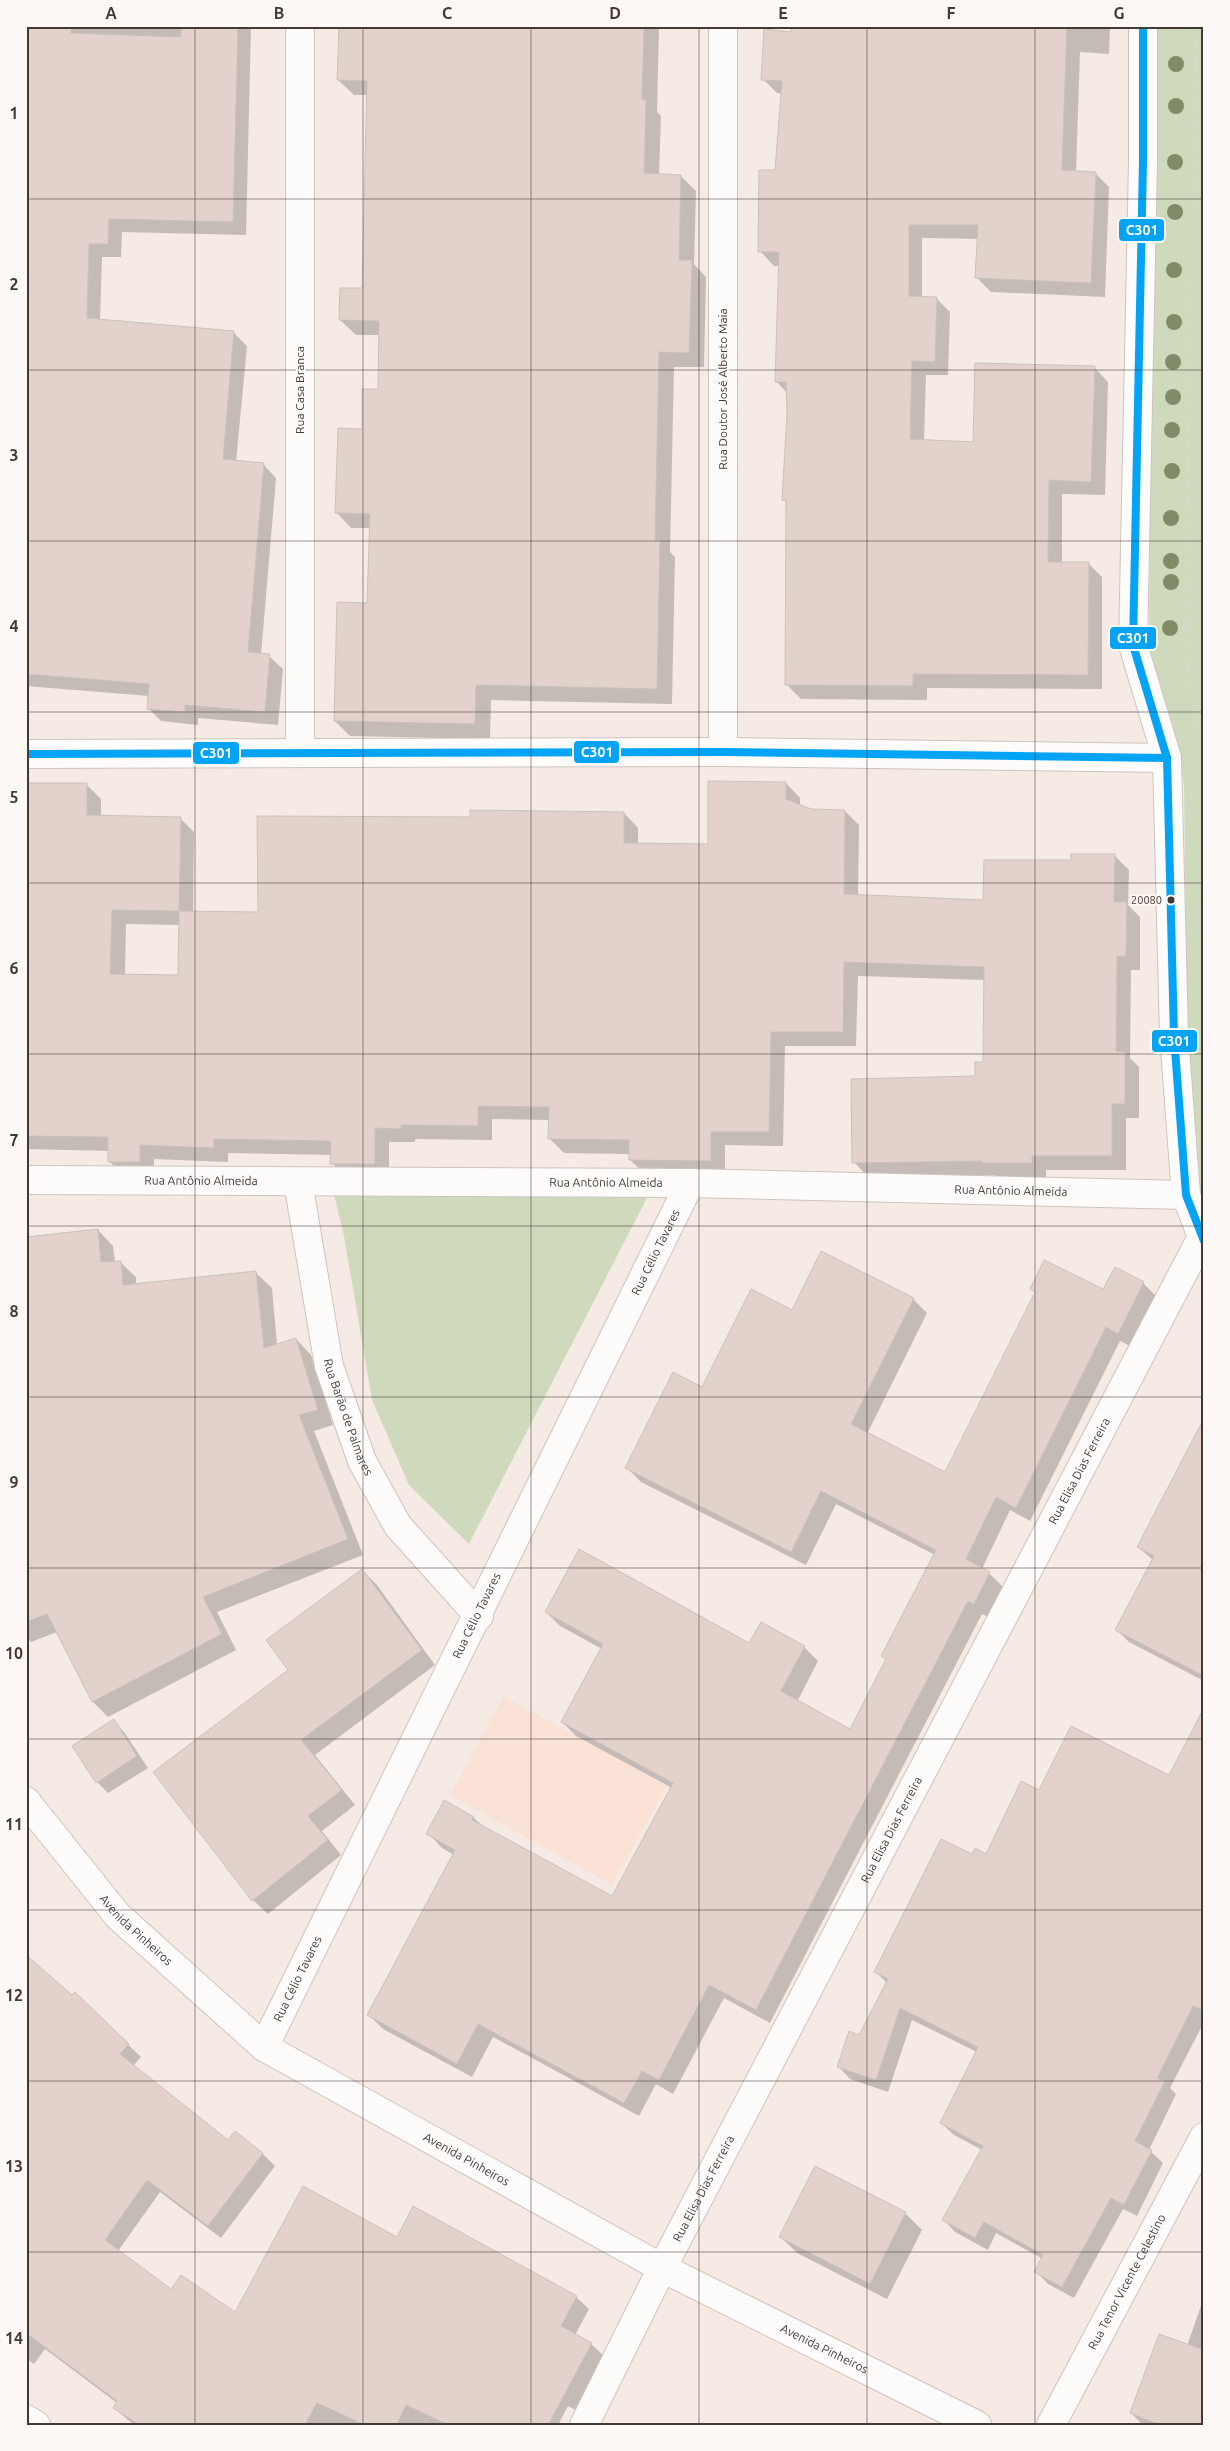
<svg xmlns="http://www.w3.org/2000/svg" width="1230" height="2451" viewBox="0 0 1230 2451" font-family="Ubuntu,sans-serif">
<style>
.built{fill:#fae3d6}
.green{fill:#cfdabc}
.shadow{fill:#0003;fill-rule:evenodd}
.building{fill:#e2d2cb;stroke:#cbc1bc;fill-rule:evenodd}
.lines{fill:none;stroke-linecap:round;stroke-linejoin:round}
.minor-casing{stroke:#cdc4be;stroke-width:30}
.tertiary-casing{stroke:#cdc4be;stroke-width:30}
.path{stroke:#dcd9d6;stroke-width:3;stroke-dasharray:1 4;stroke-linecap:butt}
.minor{stroke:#fefcfb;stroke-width:28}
.tertiary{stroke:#fefcfb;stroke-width:28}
.bus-1-casing{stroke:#fef9f6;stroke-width:11}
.bus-1{stroke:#03a4f5;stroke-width:8}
.tree{fill:#808b67}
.grid{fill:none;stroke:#443a34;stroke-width:1;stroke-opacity:0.55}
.bus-dot{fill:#443a34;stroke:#fef9f6;stroke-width:2}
.labels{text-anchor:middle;stroke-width:4;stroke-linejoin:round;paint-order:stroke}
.bus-label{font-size:11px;fill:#443a34;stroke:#fef9f6;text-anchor:end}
.street-label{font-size:12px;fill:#443a34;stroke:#fef9f6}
.line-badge{stroke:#fef9f6;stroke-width:2}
.badge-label{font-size:14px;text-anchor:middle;font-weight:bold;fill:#fff}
.neatline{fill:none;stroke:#443a34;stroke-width:2}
.grid-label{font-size:16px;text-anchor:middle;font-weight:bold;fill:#443a34}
</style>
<rect width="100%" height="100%" fill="#f6eae4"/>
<polygon class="built" points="504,1696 667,1786 612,1885 450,1795"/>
<g class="green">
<polygon points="1154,26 1204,26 1204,1221 1197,1197 1188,1091 1184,786 1179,751 1149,653"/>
<polygon points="332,1186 650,1192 469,1544 409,1485 372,1400 344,1236"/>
</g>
<g class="shadow">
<polygon points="26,26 251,26 246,235 122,232 121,257 102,257 100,320 233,332 247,346 236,462 263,464 276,478 261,655 269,656 283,669 278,725 198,718 198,725 161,721 148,708 149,696 26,686"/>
<polygon points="340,26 659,26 657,112 661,116 659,175 681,176 696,191 694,264 706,277 704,367 674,367 670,552 675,557 672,704 491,700 490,739 350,736 335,721 368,604 370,528 351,528 336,512 363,430 379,391 380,335 356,335 340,320 363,289 368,95 354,95 338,80"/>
<polygon points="792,26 1110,26 1109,54 1080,52 1076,172 1095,173 1109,187 1105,297 991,292 977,278 978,239 922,238 922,298 936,298 950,312 948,375 926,375 924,441 975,443 1094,367 1108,382 1105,495 1062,494 1062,563 1088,563 1102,577 1102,689 927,688 927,700 801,699 786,684 787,503 784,500 788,414 787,393 776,381 780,266 774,266 760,251 776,172 782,94 777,93 763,79 792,33"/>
<path d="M786 783 800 798V806L811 811H845L859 825 858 896 984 901 1072 861 1114 855 1129 870 1128 905 1140 917V970H1131L1130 1058 1139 1067V1118H1126V1170H1046V1177H997L995 1175 868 1177 854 1162 976 1078 984 1064 985 980 858 976 856 1046H785L783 1146 725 1145V1175L645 1174 630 1160V1154L564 1153 550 1139V1120L492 1119V1140L415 1139V1142H389V1178L346 1177 332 1163V1155L228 1153V1162L154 1159V1176L123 1175 109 1161V1151L26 1149V785H87L101 799V816L180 818 194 832 193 913 259 914 471 819 624 813 638 828V844L709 845ZM126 924 180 925 179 976H125Z"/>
<polygon points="98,1230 113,1246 115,1262 120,1262 136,1277 136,1285 256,1273 272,1288 277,1345 296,1339 311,1355 333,1425 314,1431 363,1555 217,1612 236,1650 108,1717 93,1702 57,1632 31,1642 26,1637 26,1238"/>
<polygon points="1143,1283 1157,1297 1132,1347 1120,1341 1030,1521 1010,1510 982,1569 989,1573 1003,1587 988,1617 982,1614 770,2023 724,1998 673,2094 656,2084 639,2116 493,2037 472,2077 383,2029 369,2015 454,1855 442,1848 428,1833 445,1802 474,1818 485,1828 612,1898 672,1788 576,1736 562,1722 602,1649 560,1626 546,1612 750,1645 804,1647 818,1661 797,1702 850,1731 887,1660 883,1656 935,1555 836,1504 806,1565 641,1482 627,1468 703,1389 792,1311 913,1299 927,1313 867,1434 946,1474 1104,1291"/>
<polygon points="1204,1421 1204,1681 1129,1642 1117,1630 1153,1560 1138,1547"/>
<polygon points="362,1570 377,1585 435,1665 315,1755 355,1805 322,1831 341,1855 268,1914 253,1900 290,1670"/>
<polygon points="1204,1711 1204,2022 1170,2088 1176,2094 1149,2150 1163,2163 1137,2216 1123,2209 1074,2298 1048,2284 1036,2271 1043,2259 996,2233 988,2250 955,2232 943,2219 982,2150 954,2135 941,2123 977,2052 912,2020 888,2092 850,2079 838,2066 859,2036 887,1983 876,1972 973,1856 986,1855 1040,1792 1170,1777"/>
<polygon points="113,1721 124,1732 148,1768 108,1793 97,1782"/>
<polygon points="26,1958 72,1997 75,1994 141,2057 133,2066 229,2141 262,2153 275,2166 221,2238 160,2192 118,2251 172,2291 236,2314 397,2239 576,2297 589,2309 575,2335 591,2344 604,2356 575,2410 568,2406 558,2425 134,2425 114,2408 117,2403 45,2349 34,2364 26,2358"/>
<polygon points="816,2168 905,2213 922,2230 887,2299 797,2253 781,2237"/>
<polygon points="1204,2297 1204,2425 1143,2425 1131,2413 1187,2346"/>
</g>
<g class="building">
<polygon points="26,26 71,26 71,33 181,37 181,26 238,26 233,222 109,219 108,244 89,244 87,318 234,331 223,459 264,463 248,652 270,654 265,712 185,705 185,712 147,709 149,684 26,674"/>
<polygon points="339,26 644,26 642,99 646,100 644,173 681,175 679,260 692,260 689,353 659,352 655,540 660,540 657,689 476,685 475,724 334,721 337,602 367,603 370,514 335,513 338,428 362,429 362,389 378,389 379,321 339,320 340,288 362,288 367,81 337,80"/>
<polygon points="791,26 1067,26 1062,170 1096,172 1091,283 975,278 978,225 909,225 909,296 937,297 935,362 912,361 910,439 973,442 975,363 1095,366 1091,482 1049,480 1048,562 1089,562 1088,675 913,674 913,686 785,685 786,501 782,500 787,414 786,382 775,382 779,252 758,252 759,170 775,170 782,81 761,80 764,29 791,32"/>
<path d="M708 781 786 782V799L811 809 845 810 844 894 983 900 984 860H1071V854H1115L1114 902H1127L1126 956H1117L1116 1051 1125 1052V1104H1112V1156H1032V1163H982V1161L852 1163 851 1079 975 1076V1062H983L984 967 844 962 843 1032H771L769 1132H711V1161L629 1160V1140L548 1139 549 1107 478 1106V1126L401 1125V1129L375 1128V1164H330L331 1141 214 1139V1148L140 1145V1162H108V1137L26 1136V783H87V815L181 817 179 911 258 912 257 816 470 817V810L624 812V843L708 844ZM112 910 179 911 178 975 110 974Z"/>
<polygon points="98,1229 101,1262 121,1261 123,1285 256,1271 264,1348 296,1338 318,1410 299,1415 348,1539 203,1597 222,1634 92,1702 47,1614 26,1622 26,1237"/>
<polygon points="821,1251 914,1298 851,1424 945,1472 1035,1292 1030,1289 1044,1260 1103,1289 1115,1267 1144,1282 1118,1334 1106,1327 1016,1508 996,1497 966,1559 990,1572 974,1604 968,1601 756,2010 709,1985 659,2080 642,2071 624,2103 478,2024 457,2064 367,2015 455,1850 426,1834 444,1800 474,1817 472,1820 612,1896 673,1783 561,1722 603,1644 545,1612 579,1549 749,1643 761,1622 805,1646 781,1691 850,1729 886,1659 881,1656 936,1550 821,1491 791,1552 625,1468 673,1372 702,1387 751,1289 792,1310"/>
<polygon points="1204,1418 1204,1676 1115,1630 1154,1556 1137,1547"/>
<polygon points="362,1569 422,1650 301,1740 342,1790 308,1816 328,1840 252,1901 153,1772 288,1670 266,1640"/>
<polygon points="1204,1708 1204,2011 1193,2006 1157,2078 1165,2081 1135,2141 1152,2150 1124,2205 1111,2198 1062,2287 1034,2272 1043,2255 984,2222 975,2238 942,2220 983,2146 940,2123 978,2047 900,2008 876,2080 837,2067 849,2031 859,2035 888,1979 874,1972 941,1839 972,1854 975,1848 986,1854 1021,1781 1039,1790 1071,1726 1169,1775"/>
<polygon points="114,1719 137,1756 96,1783 72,1746"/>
<polygon points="26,1955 72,1995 75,1992 129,2044 120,2054 228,2140 235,2131 263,2153 208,2226 147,2180 105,2240 171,2289 181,2275 235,2312 303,2186 397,2237 413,2206 577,2296 561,2326 592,2343 548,2425 448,2425 406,2405 397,2425 365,2425 317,2403 305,2425 140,2425 113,2408 117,2401 26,2333"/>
<polygon points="815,2166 906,2212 870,2284 779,2237"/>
<polygon points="1159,2334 1204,2350 1204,2425 1160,2425 1130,2413"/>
</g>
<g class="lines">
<g class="minor-casing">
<g id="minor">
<polyline points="1143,26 1143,161 1133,645 1167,758 1174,1036 1186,1195 1204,1242"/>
<polyline points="723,752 723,26"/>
<polyline points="300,753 300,26"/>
<polyline points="26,754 723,752 1167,758"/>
<path id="s1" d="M26 1180 690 1183 1186 1195"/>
<path id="s2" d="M298 1182 329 1366 362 1461 398 1526 479 1616"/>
<path id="s3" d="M264 2047 690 1183"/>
<polyline points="26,2419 36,2425"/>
<path id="s4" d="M584 2425 662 2268 1202 1237"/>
<path id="s5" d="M1051 2425 1204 2137"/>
</g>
</g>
<g class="tertiary-casing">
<g id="tertiary">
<path id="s6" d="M26 1801 118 1916 264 2047 662 2268 977 2425"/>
</g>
</g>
<g class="path">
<polyline points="1196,26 1185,628 1188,679 1203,744"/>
<polyline points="1193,126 1204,127"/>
</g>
<use href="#minor" class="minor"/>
<use href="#tertiary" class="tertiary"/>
<g class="bus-1-casing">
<g id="bus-1">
<polyline points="1143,26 1143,161 1133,645 1167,758 1174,1036 1186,1195 1204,1241"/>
<polyline points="26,754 723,752 1167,758"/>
</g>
</g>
<use href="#bus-1" class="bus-1"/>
</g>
<g class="tree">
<circle cx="1176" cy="64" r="8"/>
<circle cx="1176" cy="106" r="8"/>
<circle cx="1175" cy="162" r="8"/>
<circle cx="1175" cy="212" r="8"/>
<circle cx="1174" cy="270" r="8"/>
<circle cx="1174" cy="322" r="8"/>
<circle cx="1173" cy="362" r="8"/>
<circle cx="1173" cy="397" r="8"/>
<circle cx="1172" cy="430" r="8"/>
<circle cx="1172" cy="471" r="8"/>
<circle cx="1171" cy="518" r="8"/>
<circle cx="1171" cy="561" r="8"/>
<circle cx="1171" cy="582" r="8"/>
<circle cx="1170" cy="628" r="8"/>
</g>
<path class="grid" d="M195 26V2425M363 26V2425M531 26V2425M699 26V2425M867 26V2425M1035 26V2425M26 199H1204M26 370H1204M26 541H1204M26 712H1204M26 883H1204M26 1054H1204M26 1226H1204M26 1397H1204M26 1568H1204M26 1739H1204M26 1910H1204M26 2081H1204M26 2252H1204"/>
<circle class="bus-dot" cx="1171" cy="900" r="4.5"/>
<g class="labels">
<g class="bus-label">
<text x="1162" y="904">20080</text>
</g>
<g class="street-label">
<text transform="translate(723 389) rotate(-90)" y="4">Rua Doutor José Alberto Maia</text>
<text transform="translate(300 390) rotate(-90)" y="4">Rua Casa Branca</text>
<text dy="4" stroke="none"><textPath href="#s1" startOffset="175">Rua Antônio Almeida</textPath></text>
<text dy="4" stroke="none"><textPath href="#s1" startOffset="580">Rua Antônio Almeida</textPath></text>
<text dy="4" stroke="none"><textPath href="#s1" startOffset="985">Rua Antônio Almeida</textPath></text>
<text dy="4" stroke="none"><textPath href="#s3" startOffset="886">Rua Célio Tavares</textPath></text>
<text dy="4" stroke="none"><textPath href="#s2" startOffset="241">Rua Barão de Palmares</textPath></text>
<text dy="4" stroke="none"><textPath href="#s4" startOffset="1075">Rua Elisa Dias Ferreira</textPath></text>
<text dy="4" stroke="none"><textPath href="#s3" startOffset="481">Rua Célio Tavares</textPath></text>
<text dy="4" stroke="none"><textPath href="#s4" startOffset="670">Rua Elisa Dias Ferreira</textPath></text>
<text dy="4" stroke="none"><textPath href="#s6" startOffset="170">Avenida Pinheiros</textPath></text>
<text dy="4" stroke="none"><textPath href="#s3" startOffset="76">Rua Célio Tavares</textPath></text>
<text dy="4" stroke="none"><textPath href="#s6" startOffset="575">Avenida Pinheiros</textPath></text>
<text dy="4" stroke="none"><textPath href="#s4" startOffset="265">Rua Elisa Dias Ferreira</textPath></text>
<text dy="4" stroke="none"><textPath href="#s5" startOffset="162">Rua Tenor Vicente Celestino</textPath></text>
<text dy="4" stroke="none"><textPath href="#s6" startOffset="980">Avenida Pinheiros</textPath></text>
</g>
</g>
<g class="line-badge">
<rect x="1118" y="218" width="47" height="24" rx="5" fill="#03a4f5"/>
<rect x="1109" y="626" width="48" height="24" rx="5" fill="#03a4f5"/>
<rect x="573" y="740" width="47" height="24" rx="5" fill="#03a4f5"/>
<rect x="192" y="741" width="48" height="24" rx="5" fill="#03a4f5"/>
<rect x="1151" y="1029" width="47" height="24" rx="5" fill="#03a4f5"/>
</g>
<g class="badge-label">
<text x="1142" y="235">C301</text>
<text x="1133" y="643">C301</text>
<text x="597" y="757">C301</text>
<text x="216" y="758">C301</text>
<text x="1174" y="1046">C301</text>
</g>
<rect width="1230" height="2451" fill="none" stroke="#fef9f6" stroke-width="55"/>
<rect x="28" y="28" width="1174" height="2396" class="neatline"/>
<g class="grid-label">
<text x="111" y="19">A</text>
<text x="279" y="19">B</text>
<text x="447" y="19">C</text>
<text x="615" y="19">D</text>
<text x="783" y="19">E</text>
<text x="951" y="19">F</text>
<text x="1119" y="19">G</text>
<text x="14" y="119">1</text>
<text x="14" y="290">2</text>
<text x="14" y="461">3</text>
<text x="14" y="632">4</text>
<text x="14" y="803">5</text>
<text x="14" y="974">6</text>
<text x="14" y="1146">7</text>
<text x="14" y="1317">8</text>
<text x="14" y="1488">9</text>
<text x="14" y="1659">10</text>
<text x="14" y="1830">11</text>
<text x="14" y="2001">12</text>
<text x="14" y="2172">13</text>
<text x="14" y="2344">14</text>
</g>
</svg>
